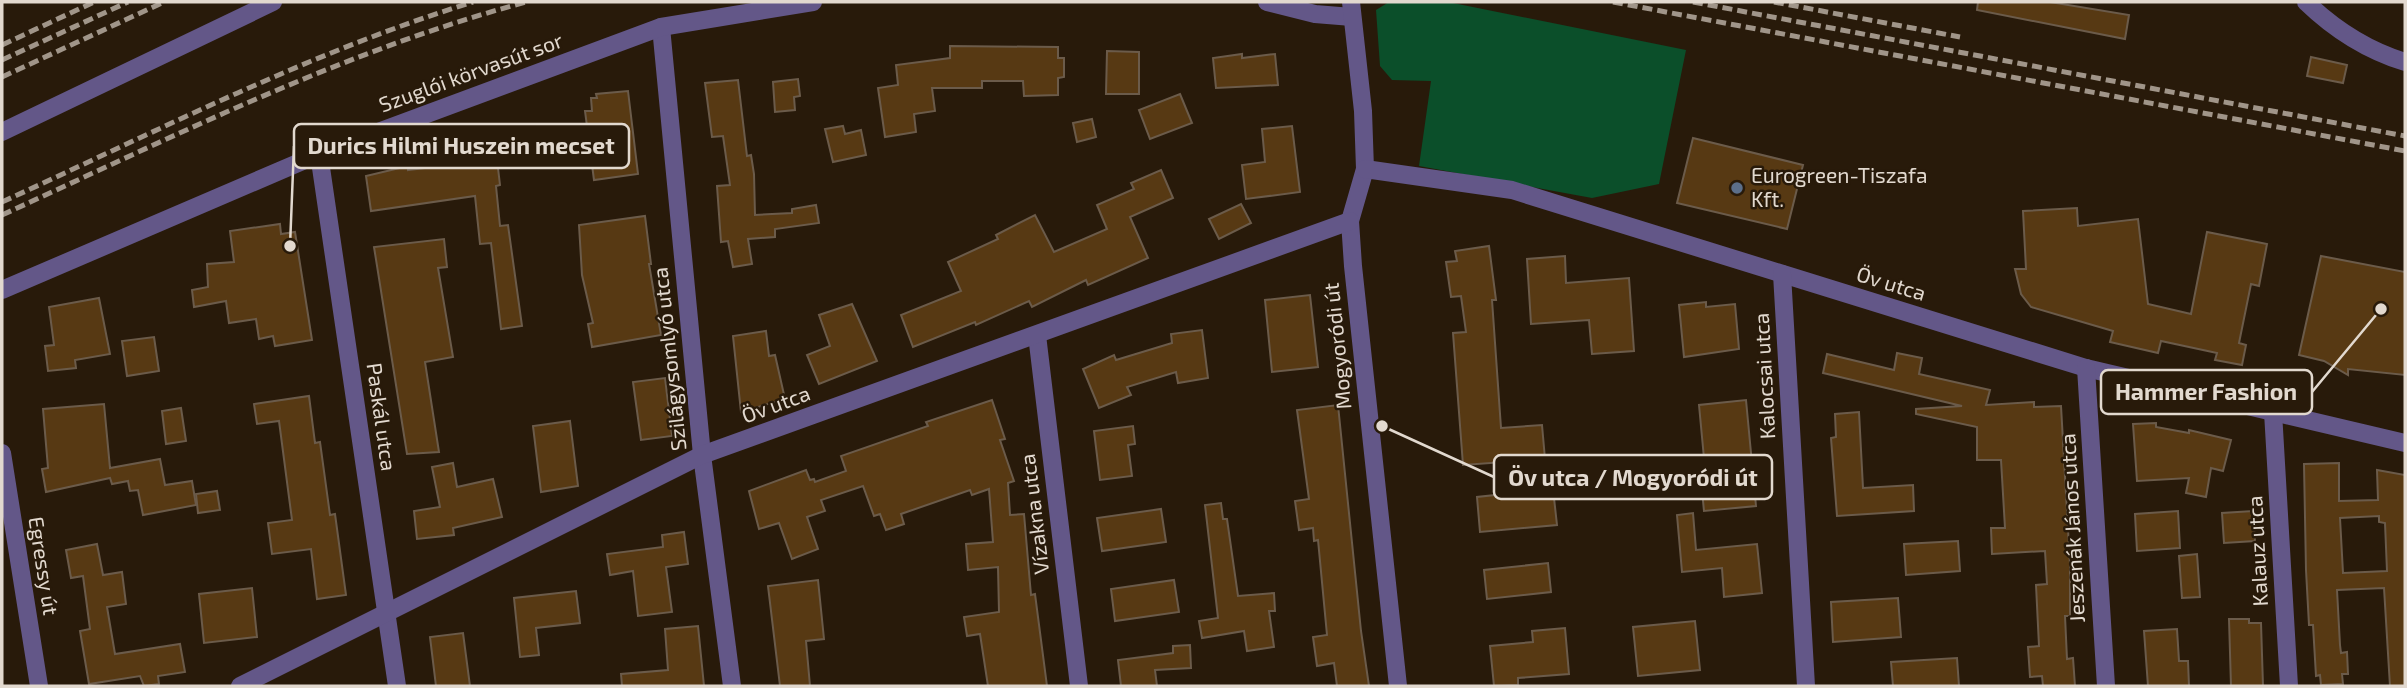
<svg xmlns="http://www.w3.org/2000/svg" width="2407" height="688" viewBox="0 0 2407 688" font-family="'Exo 2',sans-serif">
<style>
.forest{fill:#0b4f2a}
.building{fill:#573913;stroke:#6b5b4a;stroke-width:2;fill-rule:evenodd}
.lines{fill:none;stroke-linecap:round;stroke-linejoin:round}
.minor{stroke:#635788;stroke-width:18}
.rail{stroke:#a09589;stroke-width:5;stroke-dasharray:10 5;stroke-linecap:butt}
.service-dot{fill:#5c6f8a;stroke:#281a0a;stroke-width:2.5}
.labels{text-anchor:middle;stroke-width:5;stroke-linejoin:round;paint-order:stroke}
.street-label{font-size:21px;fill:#e2d9cf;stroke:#281a0a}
.poi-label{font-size:21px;fill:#e2d9cf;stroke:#281a0a;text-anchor:start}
.leader{fill:none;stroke:#e2d9cf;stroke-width:2.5}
.callout-dot{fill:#e2d9cf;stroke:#281a0a;stroke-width:2.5}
.callout{fill:#281a0a;stroke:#e2d9cf;stroke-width:2.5}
.callout-label{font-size:23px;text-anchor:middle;font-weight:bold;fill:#e2d9cf}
</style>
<rect width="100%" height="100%" fill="#281a0a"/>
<polygon class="forest" points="1389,2 1448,2 1686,50 1659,184 1592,198 1419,166 1431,81 1392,80 1380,66 1376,10"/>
<g class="building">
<polygon points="1978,2 2050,2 2129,15 2125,39 1977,10"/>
<polygon points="950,46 1058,47 1058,58 1064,58 1064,77 1058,78 1058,95 1024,96 1023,81 982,81 982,88 932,88 935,111 914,114 916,132 885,137 878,88 898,85 896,65 950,58"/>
<polygon points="1107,51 1139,52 1139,94 1106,94"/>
<polygon points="1242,54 1242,58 1275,54 1278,85 1216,88 1213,58"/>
<polygon points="2311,57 2347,65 2343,83 2307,76"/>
<polygon points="798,79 800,96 794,97 795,110 775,112 773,82"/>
<polygon points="738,80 747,156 751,155 754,174 755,215 792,213 792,209 816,205 819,223 775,229 775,237 748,239 752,264 733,267 728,241 721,242 717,186 730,185 723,136 712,137 705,83"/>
<polygon points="628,91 638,174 594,180 585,111 592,111 591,98 597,98 596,94"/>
<polygon points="1180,94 1192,123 1150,139 1139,110"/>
<polygon points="1092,119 1096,137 1077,142 1073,123"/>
<polygon points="843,126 845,134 861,130 866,155 833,162 825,129"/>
<polygon points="1292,126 1300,192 1246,199 1242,165 1265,162 1262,129"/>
<polygon points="498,137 500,151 507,150 509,166 498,168 500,185 496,186 500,226 508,225 522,326 501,329 491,243 480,244 475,196 371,211 366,176 408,166 408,170 466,163 463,142"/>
<polygon points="1693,138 1803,165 1787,229 1677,203"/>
<polygon points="1161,170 1173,198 1130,217 1148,258 1088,285 1086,280 1032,307 1029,301 976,325 975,322 913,347 901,315 961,291 948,262 998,239 996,235 1035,215 1054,252 1107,229 1097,205 1134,189 1131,183"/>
<polygon points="1241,204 1251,223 1219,239 1209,219"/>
<polygon points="2077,208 2078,226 2138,219 2148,304 2191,314 2207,232 2267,244 2259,286 2251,284 2239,343 2246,345 2242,365 2215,360 2217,353 2161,341 2158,353 2110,342 2113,331 2031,307 2021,294 2015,269 2026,269 2023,211"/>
<polygon points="645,216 651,264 649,264 661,335 592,347 588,324 593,323 582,275 579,225"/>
<polygon points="280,224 281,234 295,232 312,340 275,346 273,336 259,339 256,319 229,323 226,301 194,307 192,290 208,287 207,264 234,262 230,231"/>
<polygon points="444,239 447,267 438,268 453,357 425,362 439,452 407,454 374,247"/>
<polygon points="1489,246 1496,300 1492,300 1501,428 1542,425 1545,459 1463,465 1453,333 1466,332 1461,296 1451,297 1446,262 1457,261 1455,251"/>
<polygon points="1565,256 1566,283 1629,278 1634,351 1592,354 1589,320 1531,324 1527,259"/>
<polygon points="2321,256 2405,272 2405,375 2348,369 2348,375 2324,361 2299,355"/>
<polygon points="1310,295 1318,367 1272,372 1265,300"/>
<polygon points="99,298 110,354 75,360 76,368 48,371 45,346 54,345 49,307"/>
<polygon points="1706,302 1706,307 1735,304 1739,349 1684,357 1679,305"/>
<polygon points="852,304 877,361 819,384 807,355 830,346 819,315"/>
<polygon points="1202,330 1208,378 1178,383 1176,372 1127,387 1131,395 1099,408 1083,369 1114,355 1116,360 1172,343 1171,334"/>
<polygon points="766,331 769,356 775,355 785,399 741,412 733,336"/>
<polygon points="154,337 159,371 127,376 122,341"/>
<polygon points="1897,353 1922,358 1919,374 1990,390 1986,405 2034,402 2034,407 2061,406 2070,564 2070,616 2065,616 2067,659 2073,658 2075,686 2043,686 2042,676 2030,677 2028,647 2039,646 2036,585 2047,584 2045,551 1992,554 1991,528 2005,528 2001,460 1977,460 1977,427 1916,414 1916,409 1962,406 1823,373 1827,354 1894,370"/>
<polygon points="665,378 672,436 641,440 633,382"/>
<polygon points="309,396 315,443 320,442 330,515 335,514 346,595 317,599 311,549 272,554 268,523 292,520 279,421 257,424 254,404"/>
<polygon points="992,400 1005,439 1000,440 1014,481 1008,483 1010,515 1024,514 1031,595 1035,594 1047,686 988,686 980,634 967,636 964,617 999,612 998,567 968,570 966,544 993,542 989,489 972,495 970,490 901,514 904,524 886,530 880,514 874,516 863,486 821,500 825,511 807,517 818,549 792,559 779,523 759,529 749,491 806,470 810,480 814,479 815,482 846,471 841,456 928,426 926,422"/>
<polygon points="1746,400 1756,506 1704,511 1700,470 1705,469 1699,405"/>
<polygon points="104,404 110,468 160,459 165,485 192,481 196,505 143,515 138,490 130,491 128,481 112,484 110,478 46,492 42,469 48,468 43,409"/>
<polygon points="1338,405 1361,631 1369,686 1337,686 1334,663 1317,666 1313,637 1327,635 1318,540 1314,541 1313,528 1299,530 1295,501 1309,499 1297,410"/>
<polygon points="181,408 186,441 166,444 162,411"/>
<polygon points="1859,412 1863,488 1913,485 1914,511 1837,516 1831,438 1836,437 1835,414"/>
<polygon points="570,421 578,486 541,492 533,426"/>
<polygon points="2156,423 2156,427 2189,433 2189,430 2231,440 2223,471 2211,468 2206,497 2186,493 2189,478 2137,481 2133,424"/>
<polygon points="1133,426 1135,444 1128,445 1132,476 1100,480 1094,431"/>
<polygon points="453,463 457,487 493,479 502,517 453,528 454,535 417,539 414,511 440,507 432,467"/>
<path d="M2339 463V501L2378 500 2377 470 2405 475V686H2390L2384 588 2337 590 2340 645 2341 653 2347 652 2348 674H2342L2343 684 2321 685 2320 675 2316 676 2313 625H2309L2306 570 2304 464ZM2379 516V522L2385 523 2387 571 2343 573 2340 518Z"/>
<polygon points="1553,489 1557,525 1480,532 1477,497"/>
<polygon points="217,491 220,510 198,513 196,494"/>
<polygon points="1221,503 1223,519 1227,519 1238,596 1274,593 1275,611 1269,611 1274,647 1247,651 1244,631 1202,638 1199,621 1218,618 1205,505"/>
<polygon points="1161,509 1166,542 1102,551 1097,518"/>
<polygon points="2178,511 2180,548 2137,551 2135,514"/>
<polygon points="2253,511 2255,541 2224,543 2222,513"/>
<polygon points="1693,513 1696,550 1757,544 1762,593 1724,597 1722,568 1682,572 1677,515"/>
<polygon points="684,532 688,564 666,567 672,612 638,616 633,571 610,575 607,554 663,547 662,535"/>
<polygon points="1958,541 1960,571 1906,575 1904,544"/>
<polygon points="97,544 103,575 122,572 126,604 107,607 115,654 180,644 185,672 158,676 159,684 144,686 140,676 89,684 80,631 90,629 83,576 71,578 66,550"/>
<polygon points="2197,554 2200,597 2182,598 2179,556"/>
<polygon points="1548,563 1551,592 1487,599 1484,570"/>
<polygon points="818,580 824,639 806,641 810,686 780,686 768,586"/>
<polygon points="1174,580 1179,612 1115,621 1111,589"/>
<polygon points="252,588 257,637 204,643 199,594"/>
<polygon points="576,591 580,623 536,628 539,655 520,657 514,598"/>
<polygon points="1898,598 1901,637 1833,642 1831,602"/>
<polygon points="2229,619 2249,619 2249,623 2261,623 2263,686 2231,686"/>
<polygon points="1695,621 1700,670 1638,676 1633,627"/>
<polygon points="698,626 704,686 622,686 621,674 668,670 665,629"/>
<polygon points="1565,628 1569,674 1518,678 1518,685 1494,686 1490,646 1533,642 1532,631"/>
<polygon points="2177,629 2179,661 2188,661 2189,686 2148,686 2144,631"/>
<polygon points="463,633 470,686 436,686 430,637"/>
<polygon points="1190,645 1191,668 1155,670 1157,686 1121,686 1118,660 1173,653 1173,646"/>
<polygon points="1957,658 1959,686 1893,686 1891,662"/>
</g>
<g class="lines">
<g class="minor">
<polyline points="1267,2 1315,14 1352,17"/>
<polyline points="1351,2 1363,111 1365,169 1350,221 1353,266 1398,686"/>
<path d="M2306 2C2335 30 2366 50 2405 62"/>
<polyline points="661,27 702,455 732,686"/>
<polyline points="2,132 273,2"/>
<polyline points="319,154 397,686"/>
<polyline points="1365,169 1512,190 2086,368 2405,443"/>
<polyline points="1782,274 1806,686"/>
<polyline points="2,290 319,154 661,27 813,2"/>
<polyline points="1037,335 1079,686"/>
<polyline points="2086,368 2106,686"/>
<polyline points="2273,412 2289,686"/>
<polyline points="2,453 39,686"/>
<polyline points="240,686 702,455 1350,221"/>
</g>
<g class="rail">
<polyline points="1613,2 2405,151"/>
<polyline points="1693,2 2405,136"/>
<polyline points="1774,2 1960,37"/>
<polyline points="2,45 94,2"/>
<polyline points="2,60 128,2"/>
<polyline points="2,77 164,2"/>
<path d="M2 202C156 132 310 52 473 2"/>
<path d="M2 215C173 137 343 51 526 2"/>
</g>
</g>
<circle class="service-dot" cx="1737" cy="188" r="7"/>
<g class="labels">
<g class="street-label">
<text transform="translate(471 73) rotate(-20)" y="7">Szuglói körvasút sor</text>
<text transform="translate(1891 284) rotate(17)" y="7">Öv utca</text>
<text transform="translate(1338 346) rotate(-96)" y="7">Mogyoródi út</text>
<text transform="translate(670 359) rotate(-96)" y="7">Szilágysomlyó utca</text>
<text transform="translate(1765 376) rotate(-93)" y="7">Kalocsai utca</text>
<text transform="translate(776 405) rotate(-20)" y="7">Öv utca</text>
<text transform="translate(381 417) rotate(82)" y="7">Paskál utca</text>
<text transform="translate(1035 514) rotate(-97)" y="7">Vízakna utca</text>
<text transform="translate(2073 528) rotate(-93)" y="7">Jeszenák János utca</text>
<text transform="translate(2258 551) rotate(-93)" y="7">Kalauz utca</text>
<text transform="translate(43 566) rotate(81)" y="7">Egressy út</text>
</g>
<g class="poi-label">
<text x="1751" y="183">Eurogreen-Tiszafa<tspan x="1751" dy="24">Kft.</tspan></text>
</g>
</g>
<path class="leader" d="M290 246L294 146M2381 309L2312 392M1382 426L1494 477"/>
<g class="callout-dot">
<circle cx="290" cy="246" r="7"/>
<circle cx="2381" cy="309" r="7"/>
<circle cx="1382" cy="426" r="7"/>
</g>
<g class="callout">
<rect x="294" y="124" width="335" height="44" rx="7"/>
<rect x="2101" y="370" width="211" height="44" rx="7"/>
<rect x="1494" y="455" width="278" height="44" rx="7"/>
</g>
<g class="callout-label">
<text x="461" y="154">Durics Hilmi Huszein mecset</text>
<text x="2206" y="400">Hammer Fashion</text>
<text x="1633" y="486">Öv utca / Mogyoródi út</text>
</g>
<rect width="2407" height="688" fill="none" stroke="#e2d9cf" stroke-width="7"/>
</svg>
